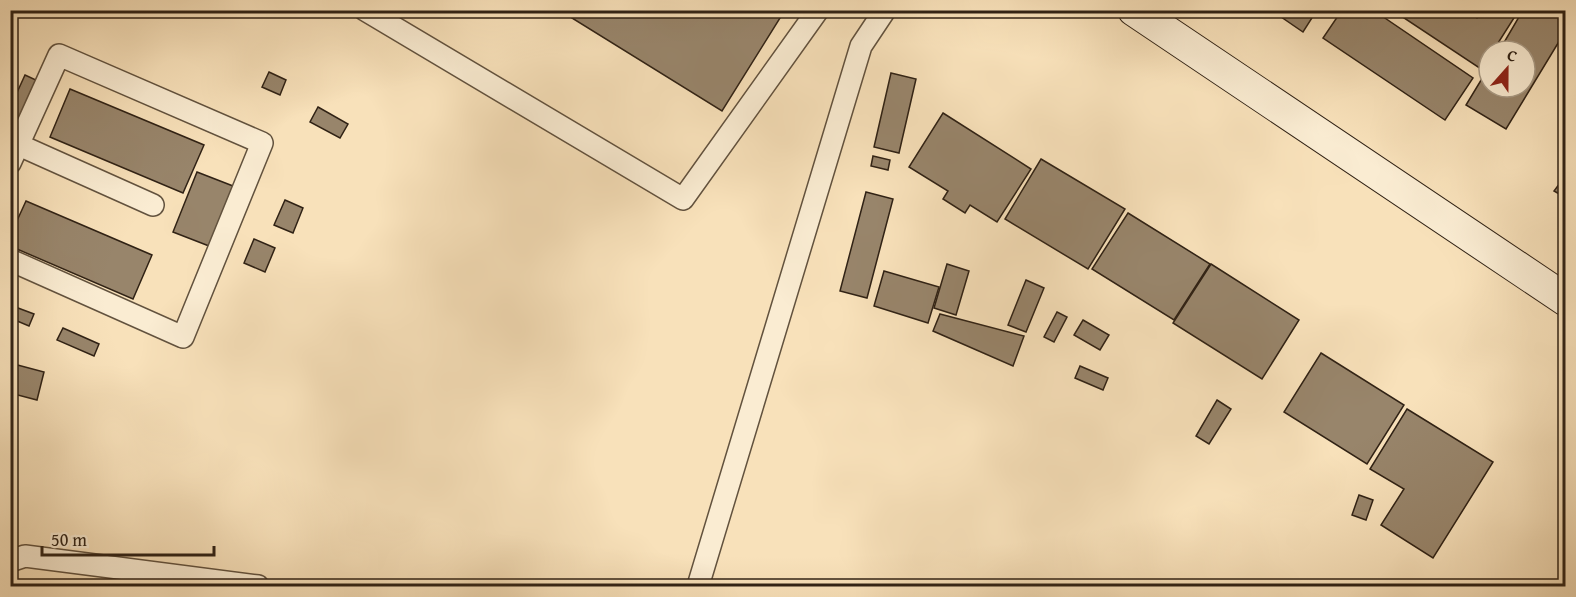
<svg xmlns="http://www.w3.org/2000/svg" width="1576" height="597" viewBox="0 0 1576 597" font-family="'Gentium Book Plus',serif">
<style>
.building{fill:#98856b;stroke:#302215;stroke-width:1.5}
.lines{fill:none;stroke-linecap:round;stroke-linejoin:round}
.street-casing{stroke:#62523e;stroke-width:24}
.secondary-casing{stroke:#302215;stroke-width:34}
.street{stroke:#faecd2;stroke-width:21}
.secondary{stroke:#faecd2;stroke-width:32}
</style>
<rect width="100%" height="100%" fill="#f8e1ba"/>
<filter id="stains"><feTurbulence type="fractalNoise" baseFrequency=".00333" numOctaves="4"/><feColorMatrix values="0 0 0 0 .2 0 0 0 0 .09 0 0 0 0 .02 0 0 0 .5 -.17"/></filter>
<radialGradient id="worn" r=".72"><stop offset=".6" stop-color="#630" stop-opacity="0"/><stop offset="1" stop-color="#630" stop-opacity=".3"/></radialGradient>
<g class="building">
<polygon points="559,10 785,10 722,111"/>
<polygon points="1271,10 1317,10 1303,32"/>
<polygon points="1342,10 1373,10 1473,78 1445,120 1323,38"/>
<polygon points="1392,10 1465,10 1477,18 1482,10 1519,10 1493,51 1489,51 1489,57 1481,69"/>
<polygon points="1523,10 1564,10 1566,30 1506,129 1466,105 1489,67 1489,87 1525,87 1525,51 1499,51"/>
<polygon points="269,72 286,80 280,95 262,87"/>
<polygon points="891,73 916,79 899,153 874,147"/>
<polygon points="25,75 36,80 19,118 10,114 10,108"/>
<polygon points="70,89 204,145 183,193 50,137"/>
<polygon points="318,107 348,124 340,138 310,122"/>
<polygon points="943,113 1031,169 997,222 970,205 965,213 943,199 948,191 909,167"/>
<polygon points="873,156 890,160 888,170 871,166"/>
<polygon points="1041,159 1125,209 1088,269 1005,219"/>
<polygon points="197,172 233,186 209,246 173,232"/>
<polygon points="1566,175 1566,198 1554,191"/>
<polygon points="866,192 893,199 867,298 840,291"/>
<polygon points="285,200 303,208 293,233 274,225"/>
<polygon points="26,201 152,255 133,299 10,246 10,236"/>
<polygon points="1128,213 1210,264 1174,320 1092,269"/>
<polygon points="254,239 275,248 265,272 244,263"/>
<polygon points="947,264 969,271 956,315 934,308"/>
<polygon points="1211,264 1299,320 1262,379 1173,323"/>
<polygon points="884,271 939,287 928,323 874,306"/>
<polygon points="1026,280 1044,288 1026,332 1008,325"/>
<polygon points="10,305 34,314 29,326 10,318"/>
<polygon points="1057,312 1067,317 1054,342 1044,337"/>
<polygon points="940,314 1024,336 1013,366 933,331"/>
<polygon points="1083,320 1109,335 1100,350 1074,335"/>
<polygon points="63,328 99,344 94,356 57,340"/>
<polygon points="1321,353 1404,405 1367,464 1284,412"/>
<polygon points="10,363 44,372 37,400 10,393"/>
<polygon points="1080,366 1108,378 1103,390 1075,378"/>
<polygon points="1217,400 1231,409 1209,444 1196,436"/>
<polygon points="1407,409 1493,462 1433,558 1381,525 1404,489 1370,469"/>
<rect x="10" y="475" width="4" height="17"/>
<polygon points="1359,495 1373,500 1366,520 1352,515"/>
</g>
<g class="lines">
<g class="street-casing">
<g id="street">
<polyline points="365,10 683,199 818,10"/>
<polyline points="10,141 153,205"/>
<polyline points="10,163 59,55 262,143 183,337 10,260"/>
<polyline points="10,561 25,556 258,586"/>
<polyline points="698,586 861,46 885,10"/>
</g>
</g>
<g class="secondary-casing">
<polyline id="secondary" points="1134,10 1566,300"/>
</g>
<use href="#street" class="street"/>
<use href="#secondary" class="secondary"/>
</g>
<rect width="1576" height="597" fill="none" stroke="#f8e1ba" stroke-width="36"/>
<rect x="12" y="12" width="1552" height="573" fill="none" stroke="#302215" stroke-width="3"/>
<rect x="18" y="18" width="1540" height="561" fill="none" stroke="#302215" stroke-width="1.5"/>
<g transform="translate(1507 69) rotate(21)"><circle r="28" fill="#faecd2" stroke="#a99b86" stroke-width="1.5"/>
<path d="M0-4.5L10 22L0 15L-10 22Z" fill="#8f2418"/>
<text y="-9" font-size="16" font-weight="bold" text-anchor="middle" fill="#302215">С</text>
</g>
<path d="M42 546v9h172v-9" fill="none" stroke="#302215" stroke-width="3"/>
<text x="51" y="546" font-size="18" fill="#302215" stroke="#faecd2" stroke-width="4.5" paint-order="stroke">50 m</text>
<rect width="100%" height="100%" filter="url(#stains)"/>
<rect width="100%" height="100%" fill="url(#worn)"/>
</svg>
